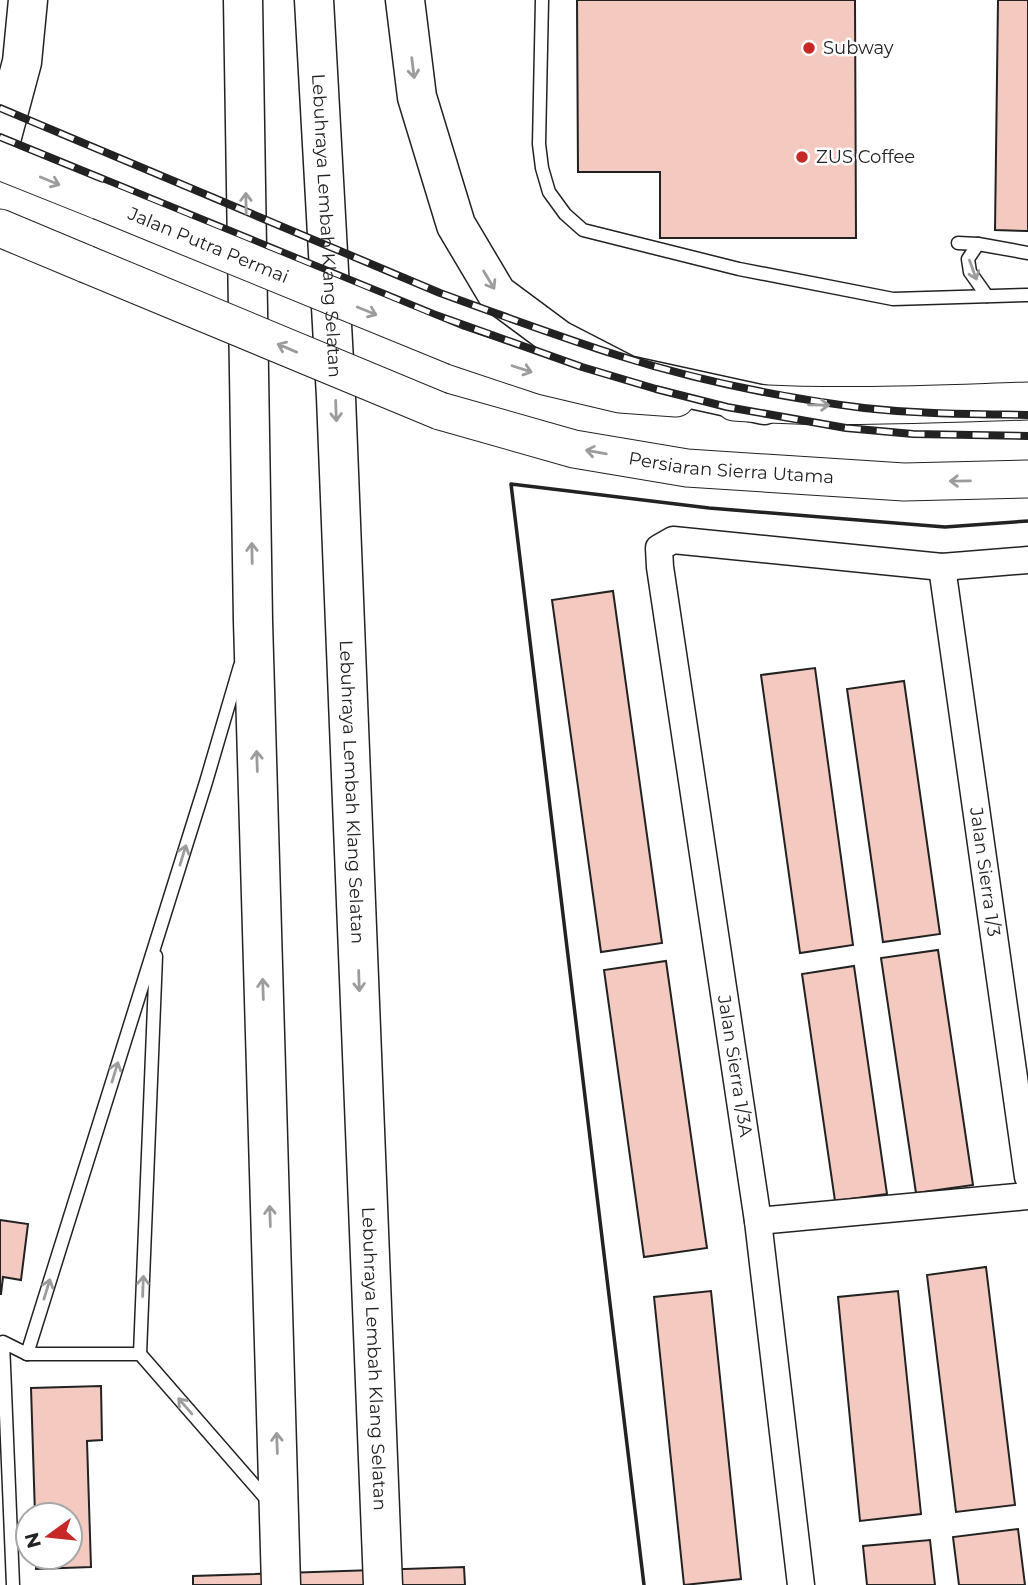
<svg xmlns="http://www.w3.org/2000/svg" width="1028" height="1585" viewBox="0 0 1028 1585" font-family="Montserrat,sans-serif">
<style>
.building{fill:#f3c9c0;stroke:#222;stroke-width:2}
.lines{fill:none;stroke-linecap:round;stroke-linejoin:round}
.service-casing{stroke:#222;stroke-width:15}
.minor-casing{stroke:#222;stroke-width:29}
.secondary-casing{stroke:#222;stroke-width:39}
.motorway-casing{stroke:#222;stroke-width:41}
.service{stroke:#fff;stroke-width:12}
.minor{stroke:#fff;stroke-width:26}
.secondary{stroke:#fff;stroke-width:37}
.motorway{stroke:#fff;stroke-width:38}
.rail-casing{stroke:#222;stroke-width:8}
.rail{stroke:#fff;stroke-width:5;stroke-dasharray:16;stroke-linecap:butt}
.secondary-bridge-casing{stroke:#222;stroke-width:39;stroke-linecap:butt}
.secondary-bridge{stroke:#fff;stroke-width:37}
.wall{stroke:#222;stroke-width:3.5}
.oneway{stroke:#9c9c9c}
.poi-dot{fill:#c62828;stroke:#fff;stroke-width:2.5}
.labels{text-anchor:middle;stroke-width:5;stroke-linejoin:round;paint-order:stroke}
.poi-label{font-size:18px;fill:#222;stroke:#fff;text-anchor:start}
.street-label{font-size:18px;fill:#222;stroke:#fff}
</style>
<rect width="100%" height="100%" fill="#fff"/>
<g class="building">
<polygon points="577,0 855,0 856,238 660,238 660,172 578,172"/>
<polygon points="998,0 1028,0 1028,231 995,230"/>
<polygon points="613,591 662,943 601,952 552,600"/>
<polygon points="815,668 853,945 800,953 761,675"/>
<polygon points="904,681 940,934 883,942 847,689"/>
<polygon points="938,950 973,1185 916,1193 881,958"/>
<polygon points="666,961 707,1248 644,1257 604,970"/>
<polygon points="854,966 887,1194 835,1201 802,974"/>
<polygon points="0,1220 28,1224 21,1280 3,1277 1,1294 0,1294"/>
<polygon points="986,1267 1015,1505 956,1512 927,1275"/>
<polygon points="711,1291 741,1579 684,1585 654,1297"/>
<polygon points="898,1291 921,1514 860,1521 838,1297"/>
<polygon points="101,1386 102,1440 87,1441 91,1567 36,1569 36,1557 70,1557 70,1515 35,1515 31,1388"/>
<polygon points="1018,1529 1025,1585 959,1585 953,1537"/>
<polygon points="930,1540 935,1585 867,1585 863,1546"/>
<polygon points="464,1567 465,1585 193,1585 193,1576"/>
</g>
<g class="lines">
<g class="service-casing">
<g id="service">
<polyline points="542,0 539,144 542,168 549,192 565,214 583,230 739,269 893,299 1028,295"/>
<polyline points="958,243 978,244 1028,253"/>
<polyline points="978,244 968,259 970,272 987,296"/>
<polyline points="27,1354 206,782 240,666"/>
<polyline points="140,1354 156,956"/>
<polyline points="13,1585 3,1342 27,1354 140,1354 269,1502"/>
</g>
</g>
<g class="minor-casing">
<g id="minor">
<path id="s1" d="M942 567 1028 1177"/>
<polyline points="758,1221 1028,1196"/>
<polyline points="801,1585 758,1221 660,567 659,548 673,540 942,567 1028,560"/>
</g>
</g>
<g class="secondary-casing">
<g id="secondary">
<polyline points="0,161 100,201"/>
<polyline points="0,228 86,264"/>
<polyline points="457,347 544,376 620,394 676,398"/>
<path d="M734 402C832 409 930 404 1028 401"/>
<path id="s2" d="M440 411 574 449 687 468 904 482 1028 479"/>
</g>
</g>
<g class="motorway-casing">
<g id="motorway">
<polyline points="243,0 253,621 281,1585"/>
<path id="s3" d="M314 0 336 397 383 1585"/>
<polyline points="405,0 417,97 456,225 497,294 559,340 627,375 764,405"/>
<polyline points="0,144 22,62 28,0"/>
</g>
</g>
<use href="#service" class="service"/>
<use href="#minor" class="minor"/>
<use href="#secondary" class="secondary"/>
<use href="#motorway" class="motorway"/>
<g class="rail-casing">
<g id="rail">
<path d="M0 108 440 293C500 315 560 337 620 356 696 380 785 398 864 408 918 414 973 414 1028 415"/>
<polyline points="0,137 433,314 582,367 656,389 727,407 846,428 913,434 1028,436"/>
</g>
</g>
<use href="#rail" class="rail"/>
<g class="secondary-bridge-casing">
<g id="secondary-bridge">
<path id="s4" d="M100 201 457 347"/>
<polyline points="86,264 440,411"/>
</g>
</g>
<use href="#secondary-bridge" class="secondary-bridge"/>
<polyline class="wall" points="644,1585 511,484 709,508 945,527 1028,521"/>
</g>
<defs><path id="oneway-shaft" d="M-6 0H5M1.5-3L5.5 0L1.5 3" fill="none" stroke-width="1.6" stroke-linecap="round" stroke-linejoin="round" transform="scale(1.75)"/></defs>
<g class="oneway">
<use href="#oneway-shaft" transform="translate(413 68) rotate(83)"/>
<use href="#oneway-shaft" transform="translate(50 181) rotate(22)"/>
<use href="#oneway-shaft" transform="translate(246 203) rotate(-91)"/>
<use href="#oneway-shaft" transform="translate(973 270) rotate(70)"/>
<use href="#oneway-shaft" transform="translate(489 280) rotate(59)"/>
<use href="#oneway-shaft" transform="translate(367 311) rotate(22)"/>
<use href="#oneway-shaft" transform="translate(287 348) rotate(-157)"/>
<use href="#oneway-shaft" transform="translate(522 369) rotate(18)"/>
<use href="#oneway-shaft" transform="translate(819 405) rotate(1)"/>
<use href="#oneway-shaft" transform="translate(336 411) rotate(88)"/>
<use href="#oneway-shaft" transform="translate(596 452) rotate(-170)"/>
<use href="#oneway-shaft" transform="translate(960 481) rotate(179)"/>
<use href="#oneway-shaft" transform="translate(252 553) rotate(-91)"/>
<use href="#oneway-shaft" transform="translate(257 761) rotate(-92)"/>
<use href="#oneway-shaft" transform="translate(183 855) rotate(-73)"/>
<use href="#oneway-shaft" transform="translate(359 981) rotate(88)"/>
<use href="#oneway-shaft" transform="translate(263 989) rotate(-92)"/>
<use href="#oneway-shaft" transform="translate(115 1072) rotate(-73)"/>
<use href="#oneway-shaft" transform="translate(270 1216) rotate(-92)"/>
<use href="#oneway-shaft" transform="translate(143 1286) rotate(-88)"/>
<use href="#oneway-shaft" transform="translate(47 1289) rotate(-73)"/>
<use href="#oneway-shaft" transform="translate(185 1406) rotate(-131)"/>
<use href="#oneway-shaft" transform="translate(277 1443) rotate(-92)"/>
</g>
<g class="poi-dot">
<circle cx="809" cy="48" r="7"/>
<circle cx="802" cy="157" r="7"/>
</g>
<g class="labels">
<g class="poi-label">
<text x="823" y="54">Subway</text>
<text x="816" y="163">ZUS Coffee</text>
</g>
<g class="street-label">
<text dy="6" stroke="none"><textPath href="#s3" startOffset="226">Lebuhraya Lembah Klang Selatan</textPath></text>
<text dy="6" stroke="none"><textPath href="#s4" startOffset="117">Jalan Putra Permai</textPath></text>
<text dy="6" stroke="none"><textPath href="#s2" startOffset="298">Persiaran Sierra Utama</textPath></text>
<text dy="6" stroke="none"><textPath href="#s3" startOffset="793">Lebuhraya Lembah Klang Selatan</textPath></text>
<text dy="6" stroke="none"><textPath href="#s1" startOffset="308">Jalan Sierra 1/3</textPath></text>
<text transform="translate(735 1066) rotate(81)" y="6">Jalan Sierra 1/3A</text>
<text dy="6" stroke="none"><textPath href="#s3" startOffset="1360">Lebuhraya Lembah Klang Selatan</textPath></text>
</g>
</g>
<g transform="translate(49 1536) rotate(255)"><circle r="33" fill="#ffffff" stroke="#a7a7a7" stroke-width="2"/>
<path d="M0-5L12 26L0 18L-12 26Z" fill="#c62828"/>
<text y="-10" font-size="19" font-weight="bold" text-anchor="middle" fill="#222222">N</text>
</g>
</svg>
